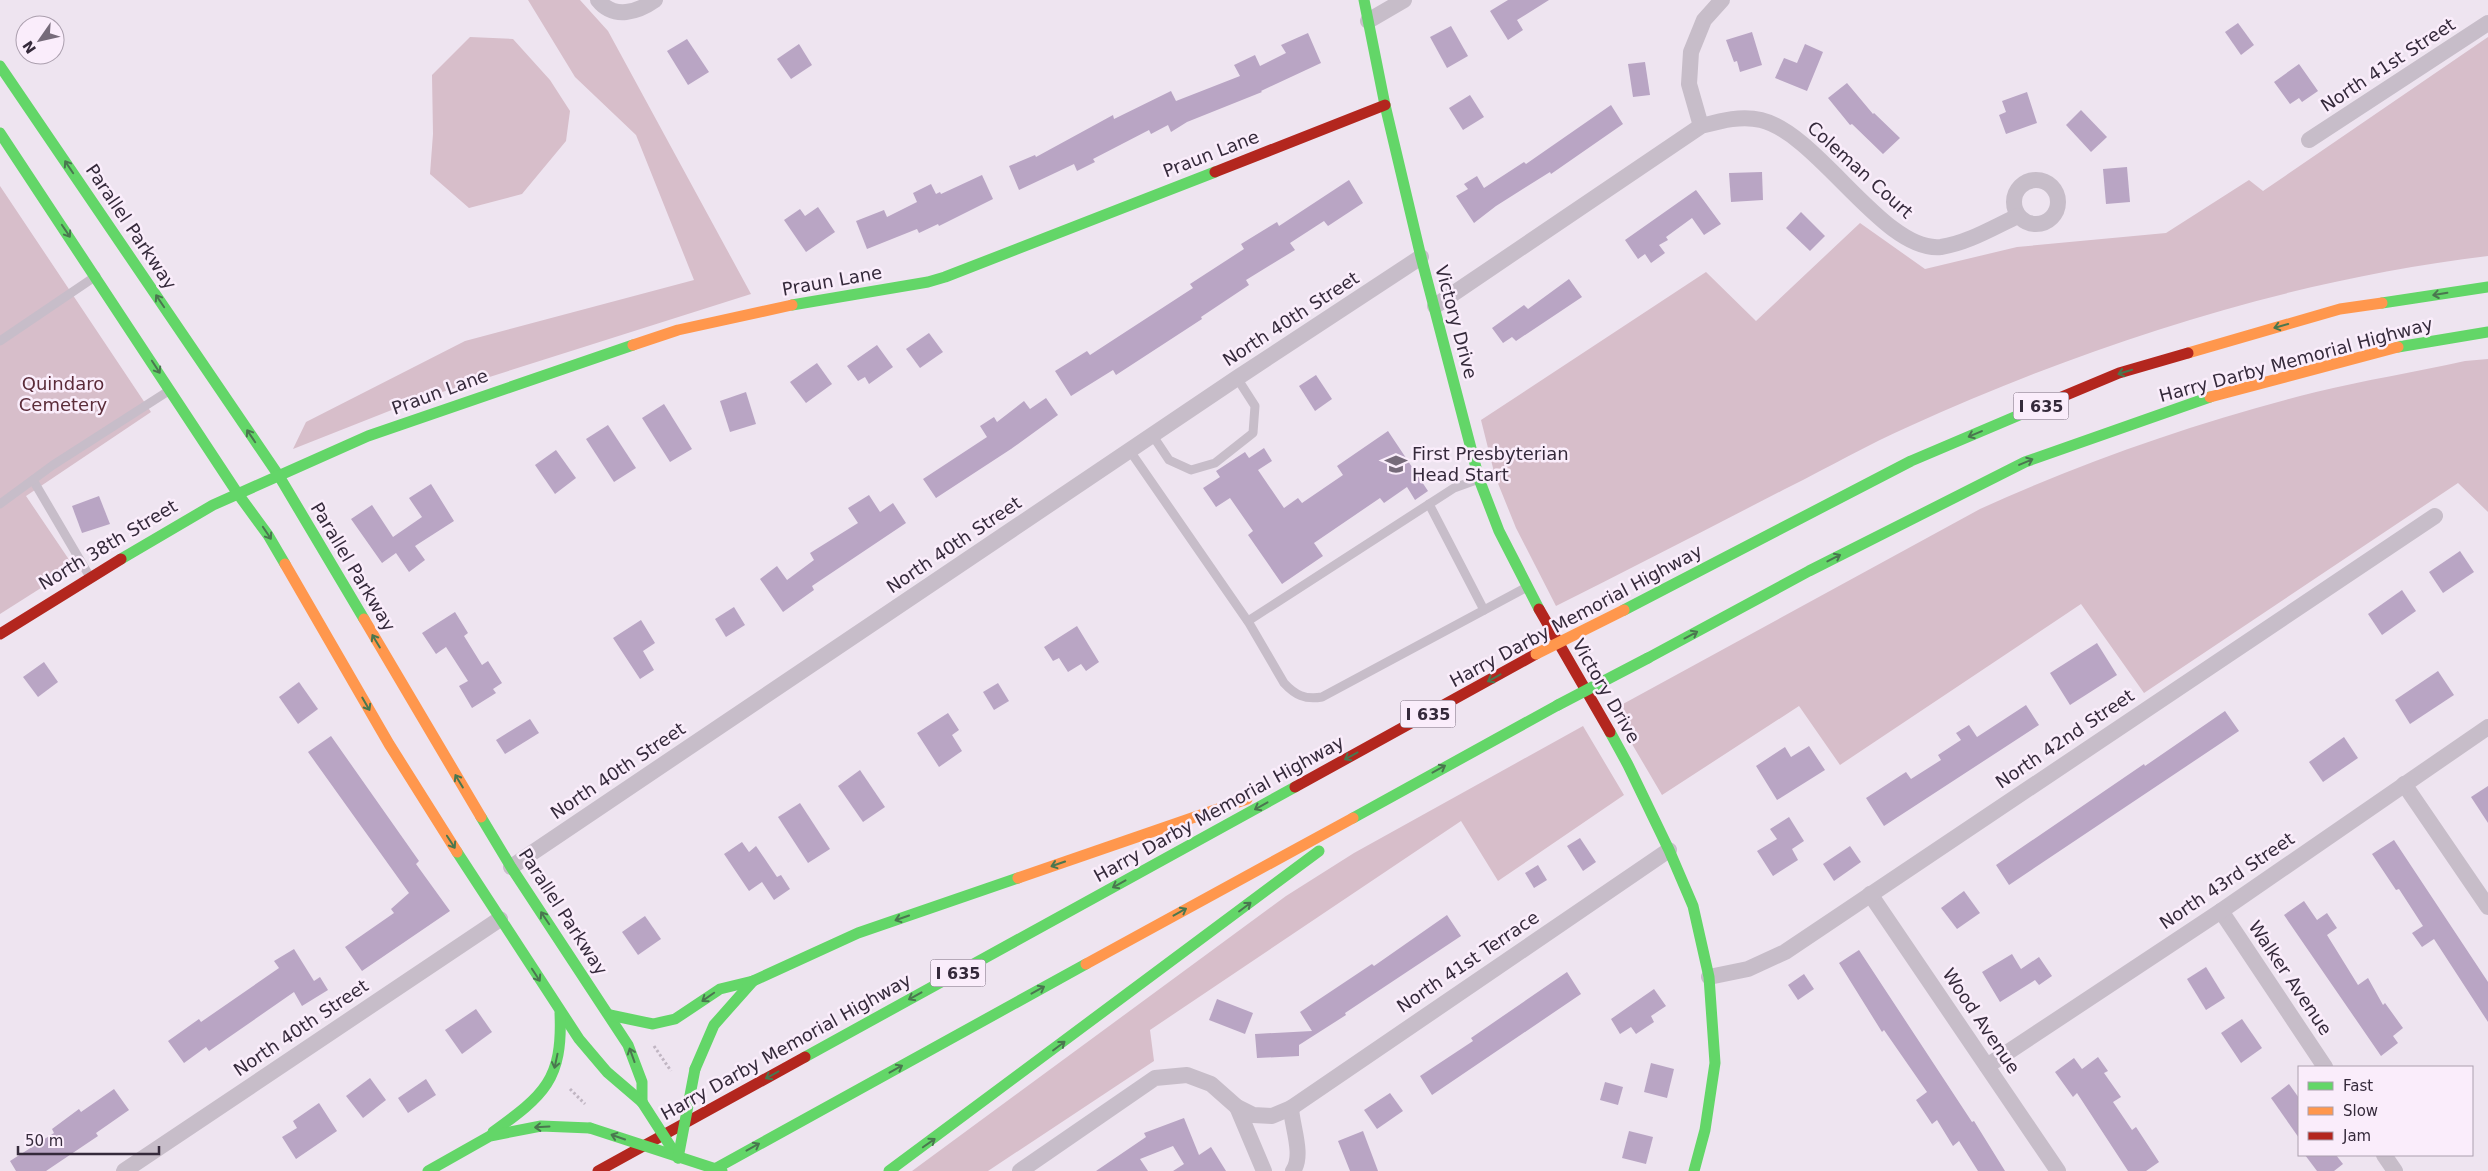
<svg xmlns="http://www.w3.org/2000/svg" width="2488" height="1171" viewBox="0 0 2488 1171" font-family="'DejaVu Sans',sans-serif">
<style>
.green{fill:#d7beca}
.building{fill:#b9a5c4}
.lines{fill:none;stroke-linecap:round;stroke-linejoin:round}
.path{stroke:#c0b5c2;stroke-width:3;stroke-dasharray:2.5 2.5;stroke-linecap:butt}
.lane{stroke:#c7bdc9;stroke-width:9}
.street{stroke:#c7bdc9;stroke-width:16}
.fast{stroke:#63d668;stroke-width:11}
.slow{stroke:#ff974d;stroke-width:11}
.jam{stroke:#b3261e;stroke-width:11}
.fast-bridge{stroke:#63d668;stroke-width:11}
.slow-bridge{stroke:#ff974d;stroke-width:11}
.oneway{stroke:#4a774f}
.labels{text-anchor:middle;stroke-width:5;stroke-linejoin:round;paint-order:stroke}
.shield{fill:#faedfb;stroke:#706475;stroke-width:1}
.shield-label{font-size:16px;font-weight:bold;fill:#352a3b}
.street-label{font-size:18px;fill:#352a3b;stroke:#faedfb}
.park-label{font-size:18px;fill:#5b2c39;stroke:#faedfb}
.poi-label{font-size:18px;fill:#352a3b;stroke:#faedfb;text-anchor:start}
</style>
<rect width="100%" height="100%" fill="#eee4f0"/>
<g class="green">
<polygon points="528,0 580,0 608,31 751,294 417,400 293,449 306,422 465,341 694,280 636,135 575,77"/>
<polygon points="470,37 513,39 550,80 570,111 566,141 522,194 469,208 430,174 433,134 432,75"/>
<path d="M2488 37V256C2289 280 2093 343 1910 426 1869 444 1829 467 1789 487 1711 527 1634 567 1556 606L1516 528 1495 476 1481 420 1706 272 1756 321 1860 223 1925 269 2017 247 2166 233 2249 180 2263 191Z"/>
<polygon points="0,186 151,412 26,496 74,567 0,614"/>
<path d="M2488 359V512L2458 483 2144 693 2081 604 1840 765 1799 706 1662 795 1612 710 1980 509C2088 460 2201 421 2316 392 2365 380 2416 372 2465 361Z"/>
<polygon points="1583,726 1624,795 1498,881 1461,821 1150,1030 1154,1061 988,1171 912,1171 1286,896 1354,853"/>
</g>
<g class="building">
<polygon points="1508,0 1549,0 1517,20 1523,30 1508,40 1490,11"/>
<polygon points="2238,23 2254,45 2241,55 2225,32"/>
<polygon points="1451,26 1468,56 1447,68 1430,37"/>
<polygon points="1752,32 1762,65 1740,72 1737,61 1734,62 1726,40"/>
<polygon points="1308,33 1321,63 1261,91 1262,92 1187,122 1171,132 1168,125 1151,134 1149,130 1093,159 1095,162 1077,171 1074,164 1019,190 1009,166 1035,155 1036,157 1113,115 1114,119 1171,91 1176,101 1240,76 1234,65 1255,55 1260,66 1286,53 1281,45"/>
<polygon points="687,39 709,72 688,85 667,51"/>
<polygon points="799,44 812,65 791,79 777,59"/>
<polygon points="1805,44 1823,52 1807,91 1775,78 1784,58 1797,63"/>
<polygon points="1645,62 1650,95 1633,97 1628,64"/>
<polygon points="2299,64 2318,91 2302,102 2299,98 2290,104 2274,82"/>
<polygon points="1847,83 1873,114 1874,113 1900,138 1883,154 1852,124 1850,125 1828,98"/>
<polygon points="2027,92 2037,123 2006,134 1999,115 2006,112 2002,101"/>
<polygon points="1470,95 1484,117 1463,130 1449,108"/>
<polygon points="1611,105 1623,124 1551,174 1550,172 1496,206 1474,223 1456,196 1468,189 1464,184 1477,176 1484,188 1524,162 1526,164"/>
<polygon points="2081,110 2107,137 2091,152 2066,125"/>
<polygon points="2127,167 2130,202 2106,204 2103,169"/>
<polygon points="1762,172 1763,200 1731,202 1729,173"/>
<polygon points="982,175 993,199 939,226 938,224 919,233 917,229 867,249 856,221 884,210 887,217 917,202 913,193 931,184 936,194 940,192 941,194"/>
<polygon points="1349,180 1363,203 1328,226 1324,221 1290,243 1295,250 1246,280 1249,285 1201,317 1202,319 1116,375 1113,370 1071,396 1055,371 1087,351 1090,355 1193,288 1190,284 1244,249 1241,244 1277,222 1279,226"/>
<polygon points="1696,190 1721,224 1704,235 1692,218 1666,237 1668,240 1659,245 1665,253 1651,263 1645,254 1638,259 1625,240"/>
<polygon points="818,207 835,232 806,252 784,220 800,209 805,216"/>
<polygon points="1801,212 1825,236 1810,251 1786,228"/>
<polygon points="1569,279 1582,297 1516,341 1512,337 1503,343 1492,328 1524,305 1528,309"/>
<polygon points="929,333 943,352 920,368 906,349"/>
<polygon points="877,345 893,367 869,384 865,377 858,381 847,366"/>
<polygon points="817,363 832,384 806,403 790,382"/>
<polygon points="1316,375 1332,399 1315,411 1299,386"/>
<polygon points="746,392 756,424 730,432 720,401"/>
<polygon points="1046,398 1058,415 1011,449 936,498 923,479 987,437 980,426 994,417 997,422 1024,401 1030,409"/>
<polygon points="664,404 692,449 670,462 642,418"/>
<polygon points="608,425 636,468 614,482 586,439"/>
<polygon points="1388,431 1428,491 1415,500 1407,487 1384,503 1380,498 1314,543 1323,556 1282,584 1248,535 1253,531 1230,498 1216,507 1203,488 1220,477 1216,471 1245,452 1249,458 1264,448 1272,461 1258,470 1284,508 1298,498 1302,503 1343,475 1337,466"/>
<polygon points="556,450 576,478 555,494 535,465"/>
<polygon points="431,484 454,521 415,546 425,560 409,572 396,553 382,563 351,519 372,505 393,537 422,517 409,498"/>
<polygon points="869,495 880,512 893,503 906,523 812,586 814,590 783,612 760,579 777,566 787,580 814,560 810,553 858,523 848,508"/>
<polygon points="99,496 110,524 82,533 72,506"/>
<polygon points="2460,551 2474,572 2443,593 2429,572"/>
<polygon points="2402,590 2416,611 2382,635 2368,614"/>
<polygon points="734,607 745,625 726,637 715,619"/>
<polygon points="455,612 468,633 464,636 482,665 488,661 502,683 493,689 496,693 472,708 459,686 468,681 446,647 436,654 422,633"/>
<polygon points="641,620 655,643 643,651 654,670 640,679 613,638"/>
<polygon points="1077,626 1099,662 1086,671 1081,664 1068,672 1059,658 1053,661 1044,647"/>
<polygon points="2097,643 2117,675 2070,705 2050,673"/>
<polygon points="44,662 58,682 38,697 23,677"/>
<polygon points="2438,671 2454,695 2410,724 2395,700"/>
<polygon points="299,682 318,709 298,724 279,697"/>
<polygon points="998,683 1009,701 994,710 983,692"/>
<polygon points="2026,705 2039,725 1884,826 1866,798 1906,772 1911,779 1941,760 1938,755 1961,740 1956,733 1969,725 1977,737"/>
<polygon points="2225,711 2239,731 2009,885 1996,865 2122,779 2144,764 2145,766"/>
<polygon points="948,713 959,730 952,735 962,751 939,767 917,733"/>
<polygon points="530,719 539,733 505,754 496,740"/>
<polygon points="331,736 419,861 416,864 450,911 362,971 345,947 394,913 391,909 409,893 308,752"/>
<polygon points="2344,737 2358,758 2323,782 2309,762"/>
<polygon points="1809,746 1825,770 1777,800 1756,766 1785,747 1791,757"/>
<polygon points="860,770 885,807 863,822 838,786"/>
<polygon points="2488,786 2488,823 2471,797"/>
<polygon points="800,803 830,849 808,863 778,817"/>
<polygon points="1789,817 1804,841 1792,849 1798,860 1773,876 1757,851 1777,839 1770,829"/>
<polygon points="1580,838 1596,862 1583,871 1567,846"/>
<polygon points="2394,840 2488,982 2488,1022 2434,939 2422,947 2412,933 2423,926 2399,889 2396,890 2372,854"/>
<polygon points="742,842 749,852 756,846 777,877 781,875 790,889 774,900 762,882 749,891 724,854"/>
<polygon points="1850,846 1861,862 1834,881 1823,864"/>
<polygon points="1538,865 1547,880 1534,888 1525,873"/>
<polygon points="1964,891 1980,913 1957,929 1941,908"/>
<polygon points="2304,901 2317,920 2327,913 2337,928 2327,935 2358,985 2368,978 2383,1005 2385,1003 2403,1028 2393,1036 2398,1043 2381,1056 2284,915"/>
<polygon points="1447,915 1461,936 1345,1013 1346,1015 1299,1045 1299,1056 1257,1058 1255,1034 1312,1031 1300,1012 1372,964 1374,966"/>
<polygon points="645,916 661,939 638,955 622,932"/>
<polygon points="294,949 314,981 320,977 328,990 302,1006 294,992 209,1051 206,1047 184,1063 168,1041 199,1019 201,1022 279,968 274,961"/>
<polygon points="1859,950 1972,1122 1974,1121 2005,1171 1978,1171 1959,1141 1953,1146 1937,1120 1932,1124 1916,1100 1927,1092 1884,1030 1882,1032 1839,963"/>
<polygon points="2012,954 2021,969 2039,957 2052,976 2039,985 2035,980 2000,1002 1982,972"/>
<polygon points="2206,967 2225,998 2206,1010 2187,979"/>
<polygon points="1567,972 1581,994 1432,1095 1420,1076 1473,1041 1471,1038"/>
<polygon points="1804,974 1814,989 1798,1000 1788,985"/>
<polygon points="1654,989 1666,1006 1651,1016 1654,1022 1636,1034 1631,1027 1620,1034 1611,1019"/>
<polygon points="1217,999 1253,1013 1245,1034 1209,1020"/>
<polygon points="476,1009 492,1032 462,1054 445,1030"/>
<polygon points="2242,1019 2262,1048 2241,1063 2221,1033"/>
<polygon points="2098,1057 2108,1071 2104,1073 2121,1097 2113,1102 2132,1130 2136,1127 2159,1162 2146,1171 2128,1171 2077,1093 2073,1097 2055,1072 2074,1058 2082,1069"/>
<polygon points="1651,1063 1674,1069 1667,1098 1644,1092"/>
<polygon points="370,1078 386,1100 363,1118 346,1096"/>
<polygon points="426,1079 436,1095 408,1113 398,1098"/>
<polygon points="1605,1082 1623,1087 1618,1105 1600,1100"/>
<polygon points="2289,1084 2299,1098 2299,1138 2271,1098"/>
<polygon points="114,1089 129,1110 96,1133 98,1136 46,1171 16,1171 10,1161 54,1133 52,1129 79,1109 81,1112"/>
<polygon points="1390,1093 1403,1111 1377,1129 1364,1110"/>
<polygon points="319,1103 337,1131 296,1159 282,1137 297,1128 293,1121"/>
<polygon points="1184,1118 1199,1155 1211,1147 1226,1171 1173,1171 1184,1164 1173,1146 1140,1159 1148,1171 1096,1171 1146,1137 1144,1133"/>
<polygon points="1363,1131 1378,1171 1350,1171 1338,1141"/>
<polygon points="1629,1131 1653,1137 1646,1164 1622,1158"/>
<polygon points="2305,1155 2336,1155 2343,1164 2334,1171 2317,1171"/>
</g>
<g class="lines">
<g class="path">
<polyline points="654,1046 671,1071"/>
<polyline points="570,1089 585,1104"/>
</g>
<g class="lane">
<polyline points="0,341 96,276"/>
<polyline points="1153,436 1169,460 1191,470 1215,463 1253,433 1255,406 1237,378"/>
<path d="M1130 451 1249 623 1284 683C1295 695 1305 700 1322 697L1527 587"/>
<polyline points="33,480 90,577"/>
<polyline points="0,504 53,465 170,390"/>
<polyline points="1429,504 1484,610"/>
<polyline points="1248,621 1454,488 1479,479"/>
</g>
<g class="street">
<path d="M598 0C614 20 638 12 655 0"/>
<polyline points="1368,21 1404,0"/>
<polyline points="1701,126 1689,84 1691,52 1704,20 1722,0"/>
<polyline points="2309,140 2488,23"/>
<circle cx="2036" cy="202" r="22"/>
<path d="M1435 306 1701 126C1720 121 1741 115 1761 120 1819 134 1884 253 1941 247 1968 243 1994 227 2018 216"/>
<polyline points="2404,784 2488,907"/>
<polyline points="511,867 1237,378 1421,257"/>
<polyline points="1870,894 2058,1171"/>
<polyline points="2221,911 2325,1067"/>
<polyline points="1709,977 1748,969 1785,952 2435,516"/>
<polyline points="1987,1066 2221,911 2488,727"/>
<polyline points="1237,1107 1264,1171"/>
<path d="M1291 1108C1292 1127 1304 1155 1293 1171"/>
<polyline points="2384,1155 2395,1171"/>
<polyline points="124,1171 500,919"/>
<polyline points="1020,1171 1155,1078 1187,1075 1211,1084 1237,1107 1253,1115 1272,1116 1291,1108 1669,850"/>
</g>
<g class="fast">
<polyline points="1364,0 1385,105 1421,257 1479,479 1499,531 1539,609"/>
<polyline points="0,66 279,476 364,619"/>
<polyline points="0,133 238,494 268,535 285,564"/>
<polyline points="2382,303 2488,287"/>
<polyline points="792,305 928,282 945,277 1215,172"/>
<polyline points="2398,347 2488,332"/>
<polyline points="121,559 213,505 368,436 633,345"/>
<polyline points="1624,610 1911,461 2052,401"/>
<polyline points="1648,658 1809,571 2025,462 2210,397"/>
<polyline points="1610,732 1628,765 1669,850 1693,906 1709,977 1715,1063 1705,1130 1694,1171"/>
<polyline points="481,817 511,867 628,1045 642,1082 642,1102"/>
<polyline points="1353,818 1558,705"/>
<polyline points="457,852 579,1039 607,1072 642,1102"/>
<polyline points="610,1015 653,1024 675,1019 720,989 753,981 858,933 1018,878"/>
<polyline points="805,1057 1295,787"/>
<polyline points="695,1069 714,1025 753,981"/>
<path d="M493 1132C544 1095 563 1080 560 1013"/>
<polyline points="428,1171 490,1136 541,1126 590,1128"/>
<polyline points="711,1171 1086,964"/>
<polyline points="889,1171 1319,851"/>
</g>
<g class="slow">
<polyline points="633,345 678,330 792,305"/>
<polyline points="2188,353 2340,309 2382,303"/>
<polyline points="2210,397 2398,347"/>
<polyline points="285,564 389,744 457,852"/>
<polyline points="364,619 481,817"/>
<polyline points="1018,878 1247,799"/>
<polyline points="1086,964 1353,818"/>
</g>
<g class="jam">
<polyline points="1215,172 1385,105"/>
<polyline points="2052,401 2119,373 2188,353"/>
<polyline points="1539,609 1610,732"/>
<polyline points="0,634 121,559"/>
<polyline points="1295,787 1536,654"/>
<polyline points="598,1171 805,1057"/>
</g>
<g class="fast-bridge">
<polyline points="1558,705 1648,658"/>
<polyline points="642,1102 678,1158"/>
<polyline points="590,1128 722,1171"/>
<polyline points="678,1158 695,1069"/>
</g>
<polyline class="slow-bridge" points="1536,654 1624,610"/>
</g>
<defs><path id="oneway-shaft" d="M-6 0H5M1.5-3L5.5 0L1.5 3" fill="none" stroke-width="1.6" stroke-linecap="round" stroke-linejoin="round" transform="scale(1.25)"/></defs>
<g class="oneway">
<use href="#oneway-shaft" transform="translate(69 167) rotate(-124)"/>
<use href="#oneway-shaft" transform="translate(66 231) rotate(56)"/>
<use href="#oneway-shaft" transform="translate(2440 294) rotate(171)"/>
<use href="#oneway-shaft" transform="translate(160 301) rotate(-124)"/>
<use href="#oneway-shaft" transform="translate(2281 326) rotate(164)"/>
<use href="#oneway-shaft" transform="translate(156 367) rotate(57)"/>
<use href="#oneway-shaft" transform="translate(2125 372) rotate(163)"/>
<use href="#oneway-shaft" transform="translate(1975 434) rotate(157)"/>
<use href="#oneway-shaft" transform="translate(251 436) rotate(-124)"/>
<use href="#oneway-shaft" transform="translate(2026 462) rotate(-23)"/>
<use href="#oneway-shaft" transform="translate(267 533) rotate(56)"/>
<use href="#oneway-shaft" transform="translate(1834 558) rotate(-27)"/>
<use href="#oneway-shaft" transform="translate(1691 635) rotate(-28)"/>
<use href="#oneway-shaft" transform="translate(376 641) rotate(-121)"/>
<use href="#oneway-shaft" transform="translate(1494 678) rotate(151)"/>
<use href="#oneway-shaft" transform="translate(366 704) rotate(60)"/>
<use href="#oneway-shaft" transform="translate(1351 756) rotate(151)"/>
<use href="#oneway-shaft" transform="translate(1439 769) rotate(-29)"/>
<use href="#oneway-shaft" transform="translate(459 781) rotate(-121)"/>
<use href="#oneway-shaft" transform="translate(1261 806) rotate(151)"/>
<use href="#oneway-shaft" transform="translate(451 842) rotate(57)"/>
<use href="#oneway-shaft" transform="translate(1058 864) rotate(161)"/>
<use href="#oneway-shaft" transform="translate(1119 884) rotate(151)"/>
<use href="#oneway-shaft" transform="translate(1245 907) rotate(-37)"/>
<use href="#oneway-shaft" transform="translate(1180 912) rotate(-29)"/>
<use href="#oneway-shaft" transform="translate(545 918) rotate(-124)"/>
<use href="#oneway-shaft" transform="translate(902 918) rotate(161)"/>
<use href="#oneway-shaft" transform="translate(536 975) rotate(57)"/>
<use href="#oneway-shaft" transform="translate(1038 990) rotate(-29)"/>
<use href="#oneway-shaft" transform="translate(915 996) rotate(151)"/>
<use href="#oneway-shaft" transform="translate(708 997) rotate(145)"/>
<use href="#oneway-shaft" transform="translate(1059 1046) rotate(-37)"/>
<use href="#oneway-shaft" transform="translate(632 1055) rotate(-110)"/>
<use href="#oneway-shaft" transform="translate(556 1061) rotate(102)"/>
<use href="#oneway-shaft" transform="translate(896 1069) rotate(-29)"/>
<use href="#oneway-shaft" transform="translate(772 1075) rotate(151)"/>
<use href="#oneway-shaft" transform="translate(542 1127) rotate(177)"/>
<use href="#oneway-shaft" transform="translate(618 1137) rotate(-161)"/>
<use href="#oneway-shaft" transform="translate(929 1143) rotate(-35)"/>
<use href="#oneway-shaft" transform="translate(753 1147) rotate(-29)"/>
</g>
<defs>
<g id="school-bare" transform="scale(1.725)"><path d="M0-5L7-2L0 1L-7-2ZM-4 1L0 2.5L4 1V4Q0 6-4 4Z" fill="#766b7a" stroke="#faedfb" stroke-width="2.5" paint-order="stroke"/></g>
</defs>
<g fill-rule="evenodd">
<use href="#school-bare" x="1396" y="464"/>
</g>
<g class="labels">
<g class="shield">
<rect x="2013.5" y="392.5" width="55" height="27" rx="4"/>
<rect x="1400.5" y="700.5" width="55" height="27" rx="4"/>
<rect x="930.5" y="959.5" width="55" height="27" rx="4"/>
</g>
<g class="shield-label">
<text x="2041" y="412">I 635</text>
<text x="1428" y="720">I 635</text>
<text x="958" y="979">I 635</text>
</g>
<g class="street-label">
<text transform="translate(2388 65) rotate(-33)" y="6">North 41st Street</text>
<text transform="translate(1211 154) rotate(-21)" y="6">Praun Lane</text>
<text transform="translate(1860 170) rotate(42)" y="6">Coleman Court</text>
<text transform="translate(131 227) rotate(56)" y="6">Parallel Parkway</text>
<text transform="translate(832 281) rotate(-10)" y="6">Praun Lane</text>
<text transform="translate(1291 319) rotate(-33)" y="6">North 40th Street</text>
<text transform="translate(1456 322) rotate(75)" y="6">Victory Drive</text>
<text transform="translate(2296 360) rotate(-15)" y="6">Harry Darby Memorial Highway</text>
<text transform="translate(440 392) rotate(-20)" y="6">Praun Lane</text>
<text transform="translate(108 545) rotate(-31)" y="6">North 38th Street</text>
<text transform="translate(954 545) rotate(-34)" y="6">North 40th Street</text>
<text transform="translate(353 567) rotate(59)" y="6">Parallel Parkway</text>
<text transform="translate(1576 616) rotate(-28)" y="6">Harry Darby Memorial Highway</text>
<text transform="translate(1606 691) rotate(60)" y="6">Victory Drive</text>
<text transform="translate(2065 739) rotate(-34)" y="6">North 42nd Street</text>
<text transform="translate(618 771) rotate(-34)" y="6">North 40th Street</text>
<text transform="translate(1219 809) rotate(-29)" y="6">Harry Darby Memorial Highway</text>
<text transform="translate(2227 881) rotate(-34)" y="6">North 43rd Street</text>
<text transform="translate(563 912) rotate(57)" y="6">Parallel Parkway</text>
<text transform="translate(1468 962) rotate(-34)" y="6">North 41st Terrace</text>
<text transform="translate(2290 978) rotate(56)" y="6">Walker Avenue</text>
<text transform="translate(1981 1021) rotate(56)" y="6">Wood Avenue</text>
<text transform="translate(301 1028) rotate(-34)" y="6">North 40th Street</text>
<text transform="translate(786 1047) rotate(-29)" y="6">Harry Darby Memorial Highway</text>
</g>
<g class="park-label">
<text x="63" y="390">Quindaro<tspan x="63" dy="21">Cemetery</tspan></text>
</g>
<g class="poi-label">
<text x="1412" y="460">First Presbyterian<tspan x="1412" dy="21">Head Start</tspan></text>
</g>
</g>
<rect x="2298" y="1066" width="175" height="90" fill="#faedfb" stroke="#ab9fae"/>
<rect x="2308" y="1082" width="25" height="8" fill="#63d668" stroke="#ab9fae"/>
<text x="2343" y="1091" font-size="15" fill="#352a3b">Fast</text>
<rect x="2308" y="1107" width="25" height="8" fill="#ff974d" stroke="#ab9fae"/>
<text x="2343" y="1116" font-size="15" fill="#352a3b">Slow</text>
<rect x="2308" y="1132" width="25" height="8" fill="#b3261e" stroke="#ab9fae"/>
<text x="2343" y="1141" font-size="15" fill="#352a3b">Jam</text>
<g transform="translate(40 40) rotate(236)"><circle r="24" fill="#faedfb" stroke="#ab9fae"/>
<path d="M0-4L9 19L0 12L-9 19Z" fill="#766b7a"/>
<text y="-8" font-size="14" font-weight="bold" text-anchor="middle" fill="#352a3b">N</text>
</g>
<path d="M18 1146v8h141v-8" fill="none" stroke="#352a3b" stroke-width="2.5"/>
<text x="25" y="1146" font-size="15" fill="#352a3b" stroke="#faedfb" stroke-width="4" paint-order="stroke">50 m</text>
</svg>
